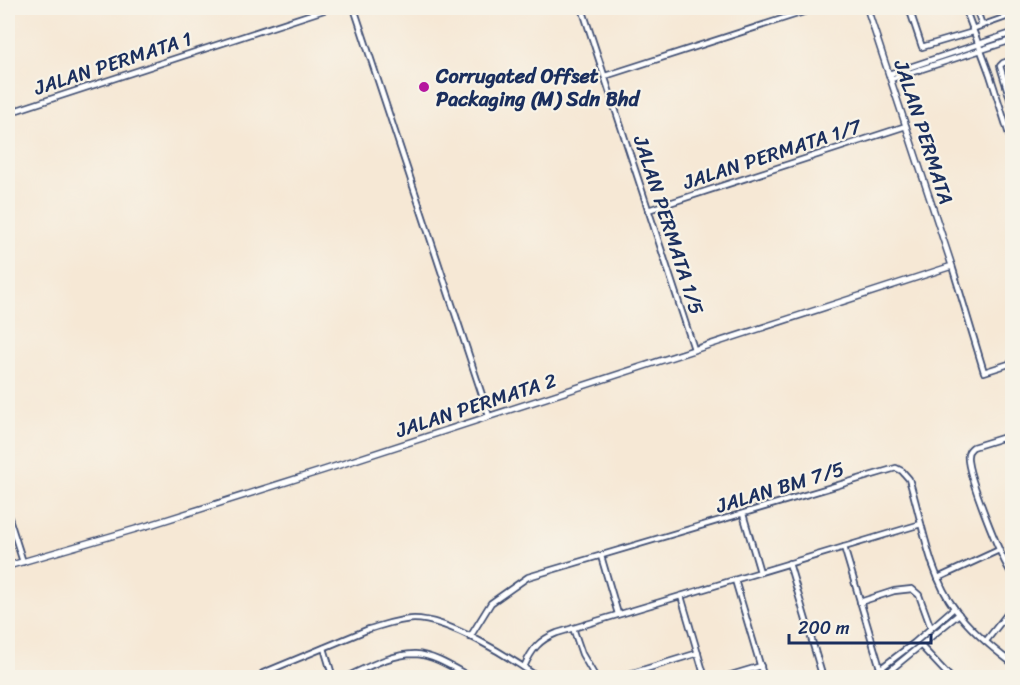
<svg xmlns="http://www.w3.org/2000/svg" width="1020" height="685" viewBox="0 0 1020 685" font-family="Sriracha,sans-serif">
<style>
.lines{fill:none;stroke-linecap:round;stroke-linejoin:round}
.minor-casing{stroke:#3c4b70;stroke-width:8}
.tertiary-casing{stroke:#3c4b70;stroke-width:8}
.minor{stroke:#fff;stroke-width:4.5}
.tertiary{stroke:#fff;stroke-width:5}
.poi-dot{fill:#b5179e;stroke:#f7f3e8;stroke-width:2}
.labels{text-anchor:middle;stroke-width:4.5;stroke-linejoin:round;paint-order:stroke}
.street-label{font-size:20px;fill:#1b2f5e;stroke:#f7f3e8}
.poi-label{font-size:20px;font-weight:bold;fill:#1b2f5e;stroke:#f7f3e8;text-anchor:start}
</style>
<rect width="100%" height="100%" fill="#f7f3e8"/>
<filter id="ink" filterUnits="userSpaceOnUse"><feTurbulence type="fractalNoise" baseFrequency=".0167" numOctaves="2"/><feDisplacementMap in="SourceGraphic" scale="12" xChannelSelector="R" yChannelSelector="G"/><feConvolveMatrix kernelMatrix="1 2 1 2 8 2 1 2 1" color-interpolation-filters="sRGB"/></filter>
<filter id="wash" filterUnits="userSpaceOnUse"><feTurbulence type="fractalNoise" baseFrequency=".008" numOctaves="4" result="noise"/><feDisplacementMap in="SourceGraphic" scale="24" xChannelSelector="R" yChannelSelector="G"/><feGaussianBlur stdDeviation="1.35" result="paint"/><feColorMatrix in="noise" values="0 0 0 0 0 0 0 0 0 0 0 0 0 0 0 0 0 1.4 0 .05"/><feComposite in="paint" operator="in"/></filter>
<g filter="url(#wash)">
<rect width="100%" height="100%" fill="#f6e8d5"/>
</g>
<g filter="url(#ink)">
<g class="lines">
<g class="minor-casing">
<g id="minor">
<polyline points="354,8 489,416"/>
<polyline points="582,8 694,349"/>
<polyline points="909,8 922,47 973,32"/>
<polyline points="965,8 990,75 1012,144"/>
<polyline points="976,8 982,25"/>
<polyline points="972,29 1012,15"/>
<polyline points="1012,60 1003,63 1000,66 1012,105"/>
<polyline points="889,74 1012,33"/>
<polyline points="605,76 816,8"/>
<polyline points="891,79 1012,40"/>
<polyline points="8,113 330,8"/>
<polyline points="648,210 906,126"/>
<polyline points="952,266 984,372 1012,363"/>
<path d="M1012 435 973 447C970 450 968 451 968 455 965 470 1002 561 1012 574"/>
<polyline points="743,514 760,572"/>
<polyline points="8,515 23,562"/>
<polyline points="844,547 883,678"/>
<polyline points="601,556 618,614"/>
<polyline points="789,563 823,678"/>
<polyline points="938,578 999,550"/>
<polyline points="735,580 764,678"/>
<polyline points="681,596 705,678"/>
<polyline points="860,602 894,591 912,589 919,595 931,628"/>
<polyline points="573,628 582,654 596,678"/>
<path d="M470 637 491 603 528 577 896 468 902 471 909 479C922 520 929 575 955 609 970 630 992 648 1012 663"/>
<polyline points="986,641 1012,608"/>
<polyline points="921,646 951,678"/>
<polyline points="324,648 333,678"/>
<path d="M524 667C532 649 539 640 557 633L921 524"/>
<path d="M263 673 369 629C384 625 399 619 414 619 449 619 510 657 539 678"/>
<polyline points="882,677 959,614"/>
<path d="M344 678C366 668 390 654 415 654 435 655 455 669 472 678"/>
<polyline points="616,678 698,653"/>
<polyline points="721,678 761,666"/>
<polyline points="868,678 914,643 954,608"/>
</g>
</g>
<g class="tertiary-casing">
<polyline id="tertiary" points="8,566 153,524 324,470 952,266 867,8"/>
</g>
<use href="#minor" class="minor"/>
<use href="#tertiary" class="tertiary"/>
</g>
</g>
<circle class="poi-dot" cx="424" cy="87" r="6"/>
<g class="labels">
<g class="street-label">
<text transform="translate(113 63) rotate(-18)" y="7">JALAN PERMATA 1</text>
<text transform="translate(924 132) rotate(72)" y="7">JALAN PERMATA</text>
<text transform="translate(772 154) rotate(-18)" y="7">JALAN PERMATA 1/7</text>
<text transform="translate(669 225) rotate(72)" y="7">JALAN PERMATA 1/5</text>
<text transform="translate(476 405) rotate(-18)" y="7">JALAN PERMATA 2</text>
<text transform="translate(780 487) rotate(-17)" y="7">JALAN BM 7/5</text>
</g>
<g class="poi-label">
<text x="436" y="83">Corrugated Offset<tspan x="436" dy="23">Packaging (M) Sdn Bhd</tspan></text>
</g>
</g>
<rect width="1020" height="685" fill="none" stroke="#f7f3e8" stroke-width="30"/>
<path d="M789 634v9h142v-9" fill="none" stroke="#1b2f5e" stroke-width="3"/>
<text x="798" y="634" font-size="18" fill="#1b2f5e" stroke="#f7f3e8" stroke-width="4.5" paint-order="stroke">200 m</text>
</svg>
